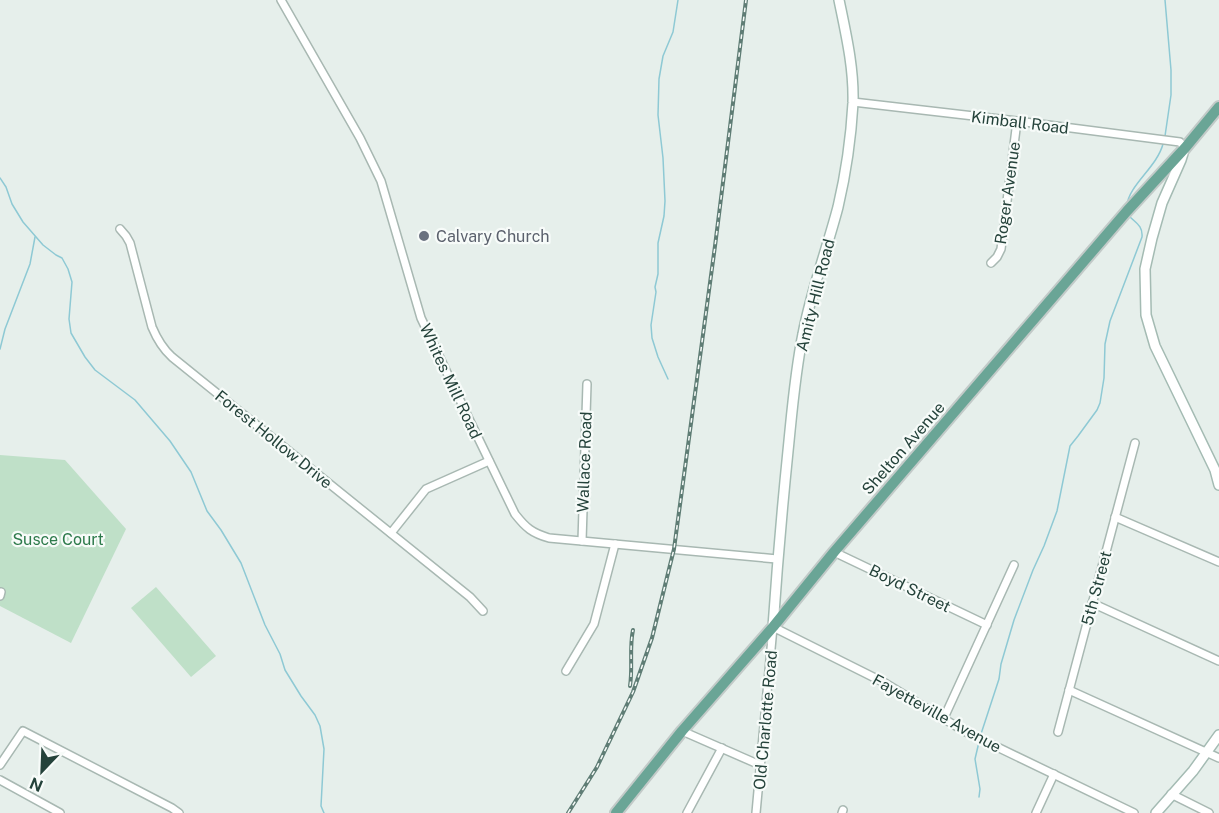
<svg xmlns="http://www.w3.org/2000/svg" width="1219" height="813" viewBox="0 0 1219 813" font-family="'Public Sans',sans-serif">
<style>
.green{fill:#bfe0c8}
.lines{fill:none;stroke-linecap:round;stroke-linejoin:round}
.stream{stroke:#8ec9d4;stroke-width:1.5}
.street-casing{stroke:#a8b8b2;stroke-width:10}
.secondary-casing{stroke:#a4bbb3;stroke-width:12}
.primary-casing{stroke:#c2cac8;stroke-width:14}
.street{stroke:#fff;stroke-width:7}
.secondary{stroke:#fff;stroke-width:9}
.primary{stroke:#6aa596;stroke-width:10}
.rail-casing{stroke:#5f7d75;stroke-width:4}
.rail{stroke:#f7fbf9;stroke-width:1.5;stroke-dasharray:4.5;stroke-linecap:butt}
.worship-dot{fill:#6b7280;stroke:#f7fbf9;stroke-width:2}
.labels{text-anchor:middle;stroke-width:4.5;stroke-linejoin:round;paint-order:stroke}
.street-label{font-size:16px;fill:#24423a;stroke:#f7fbf9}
.worship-label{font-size:16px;fill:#5b616d;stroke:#f7fbf9;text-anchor:start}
.park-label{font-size:16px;fill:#2d7a4b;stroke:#f7fbf9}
</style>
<rect width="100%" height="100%" fill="#e6efeb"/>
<g class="green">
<polygon points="0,455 65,460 126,529 71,643 0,606"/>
<polygon points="156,587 216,656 191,677 131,608"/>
</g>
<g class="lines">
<g class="stream">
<polyline points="1165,0 1171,70 1171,95 1165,136"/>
<polyline points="0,178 6,187 12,204 23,222 43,245 56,255 62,258 68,269 72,282 69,319 71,333 85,357 95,370 135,400 170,441 191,472 207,511 221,530 241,563 265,625 280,654 285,670 301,696 315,715 320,726 324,749 321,806 324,813"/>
<path d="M1127 205C1129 185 1157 167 1163 144"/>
<polyline points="0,349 5,329 30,264 35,237"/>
<polyline points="668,379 658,357 652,338 651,325 656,292 655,287 658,274 658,243 664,216 665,201 663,158 658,115 659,79 663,56 673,32 678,0"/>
<path d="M980 737 999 679 1001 664 1014 620 1033 570 1044 546 1057 511 1070 446 1078 436 1097 410 1100 403 1104 378 1105 344 1110 321 1142 237C1143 226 1136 223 1129 216"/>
<polyline points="979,742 975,759 980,789 979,797"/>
</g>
<g class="street-casing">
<g id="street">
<path d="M281 0 360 138 381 181 421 318 469 419 515 514C526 528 532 533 549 538L777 559"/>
<polyline points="853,102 1017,121 1180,142 1185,148"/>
<path d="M120 229 126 236 130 243 152 327C157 339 162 348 172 357L470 597 483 611"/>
<polyline points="991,263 997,257 1001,249 1017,121"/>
<polyline points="1115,517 1219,562"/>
<polyline points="391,533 426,489 489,461"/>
<polyline points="582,541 587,384"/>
<polyline points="834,552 987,625"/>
<polyline points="0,596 1,592"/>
<polyline points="1092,603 1219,661"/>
<polyline points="566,671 594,624 615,544"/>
<polyline points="1069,690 1219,758"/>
<polyline points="943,720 1014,565"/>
<polyline points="682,731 760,765"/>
<polyline points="1058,732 1135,443"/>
<polyline points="0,765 23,731 172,808 179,813"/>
<polyline points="0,780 60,813"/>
<polyline points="1171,794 1209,813"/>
<polyline points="687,813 722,748"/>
<polyline points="756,813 773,627 885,683 964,731 1134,813"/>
<polyline points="842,813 843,810"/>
<polyline points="1036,813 1054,774"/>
</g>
</g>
<g class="secondary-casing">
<g id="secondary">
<polyline points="1184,150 1181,160 1162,203 1152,238 1145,269 1146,315 1155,346 1215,470 1219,485"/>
<path d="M773 627C777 568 782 510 788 451 792 412 795 372 803 334 811 291 827 249 838 207 846 173 851 138 853 103 854 68 846 34 839 0"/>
<polyline points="1156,813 1193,771 1219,735"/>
</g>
</g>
<g class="primary-casing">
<polyline id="primary" points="616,813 682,731 773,627 834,552 1127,211 1185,148 1219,107"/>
</g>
<use href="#street" class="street"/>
<use href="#secondary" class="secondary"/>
<use href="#primary" class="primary"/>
<g class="rail-casing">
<g id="rail">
<path d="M630 686C633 667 629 648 633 630"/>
<polyline points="568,813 597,767 633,692 652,638 674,549 715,246 746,0"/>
</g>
</g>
<use href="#rail" class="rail"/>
</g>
<circle class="worship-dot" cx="424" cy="236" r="6"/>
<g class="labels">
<g class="street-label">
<text transform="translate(1020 122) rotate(7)" y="6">Kimball Road</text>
<text transform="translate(1007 193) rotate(-82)" y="6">Roger Avenue</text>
<text transform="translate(815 295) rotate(-76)" y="6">Amity Hill Road</text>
<text transform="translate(451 381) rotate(65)" y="6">Whites Mill Road</text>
<text transform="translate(274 439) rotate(39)" y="6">Forest Hollow Drive</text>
<text transform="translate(903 448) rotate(-49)" y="6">Shelton Avenue</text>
<text transform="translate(584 462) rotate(-88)" y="6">Wallace Road</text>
<text transform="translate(910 588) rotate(26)" y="6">Boyd Street</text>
<text transform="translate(1096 588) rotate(-75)" y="6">5th Street</text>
<text transform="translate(937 713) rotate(29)" y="6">Fayetteville Avenue</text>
<text transform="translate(765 720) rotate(-85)" y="6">Old Charlotte Road</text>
</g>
<g class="worship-label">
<text x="436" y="242">Calvary Church</text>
</g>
<g class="park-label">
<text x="58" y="545">Susce Court</text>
</g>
</g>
<g transform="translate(42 771) rotate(203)" stroke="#f7fbf9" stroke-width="4.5" paint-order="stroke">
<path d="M0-4.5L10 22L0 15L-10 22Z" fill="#24423a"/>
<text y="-9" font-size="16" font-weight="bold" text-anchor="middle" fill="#24423a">N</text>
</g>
</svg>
